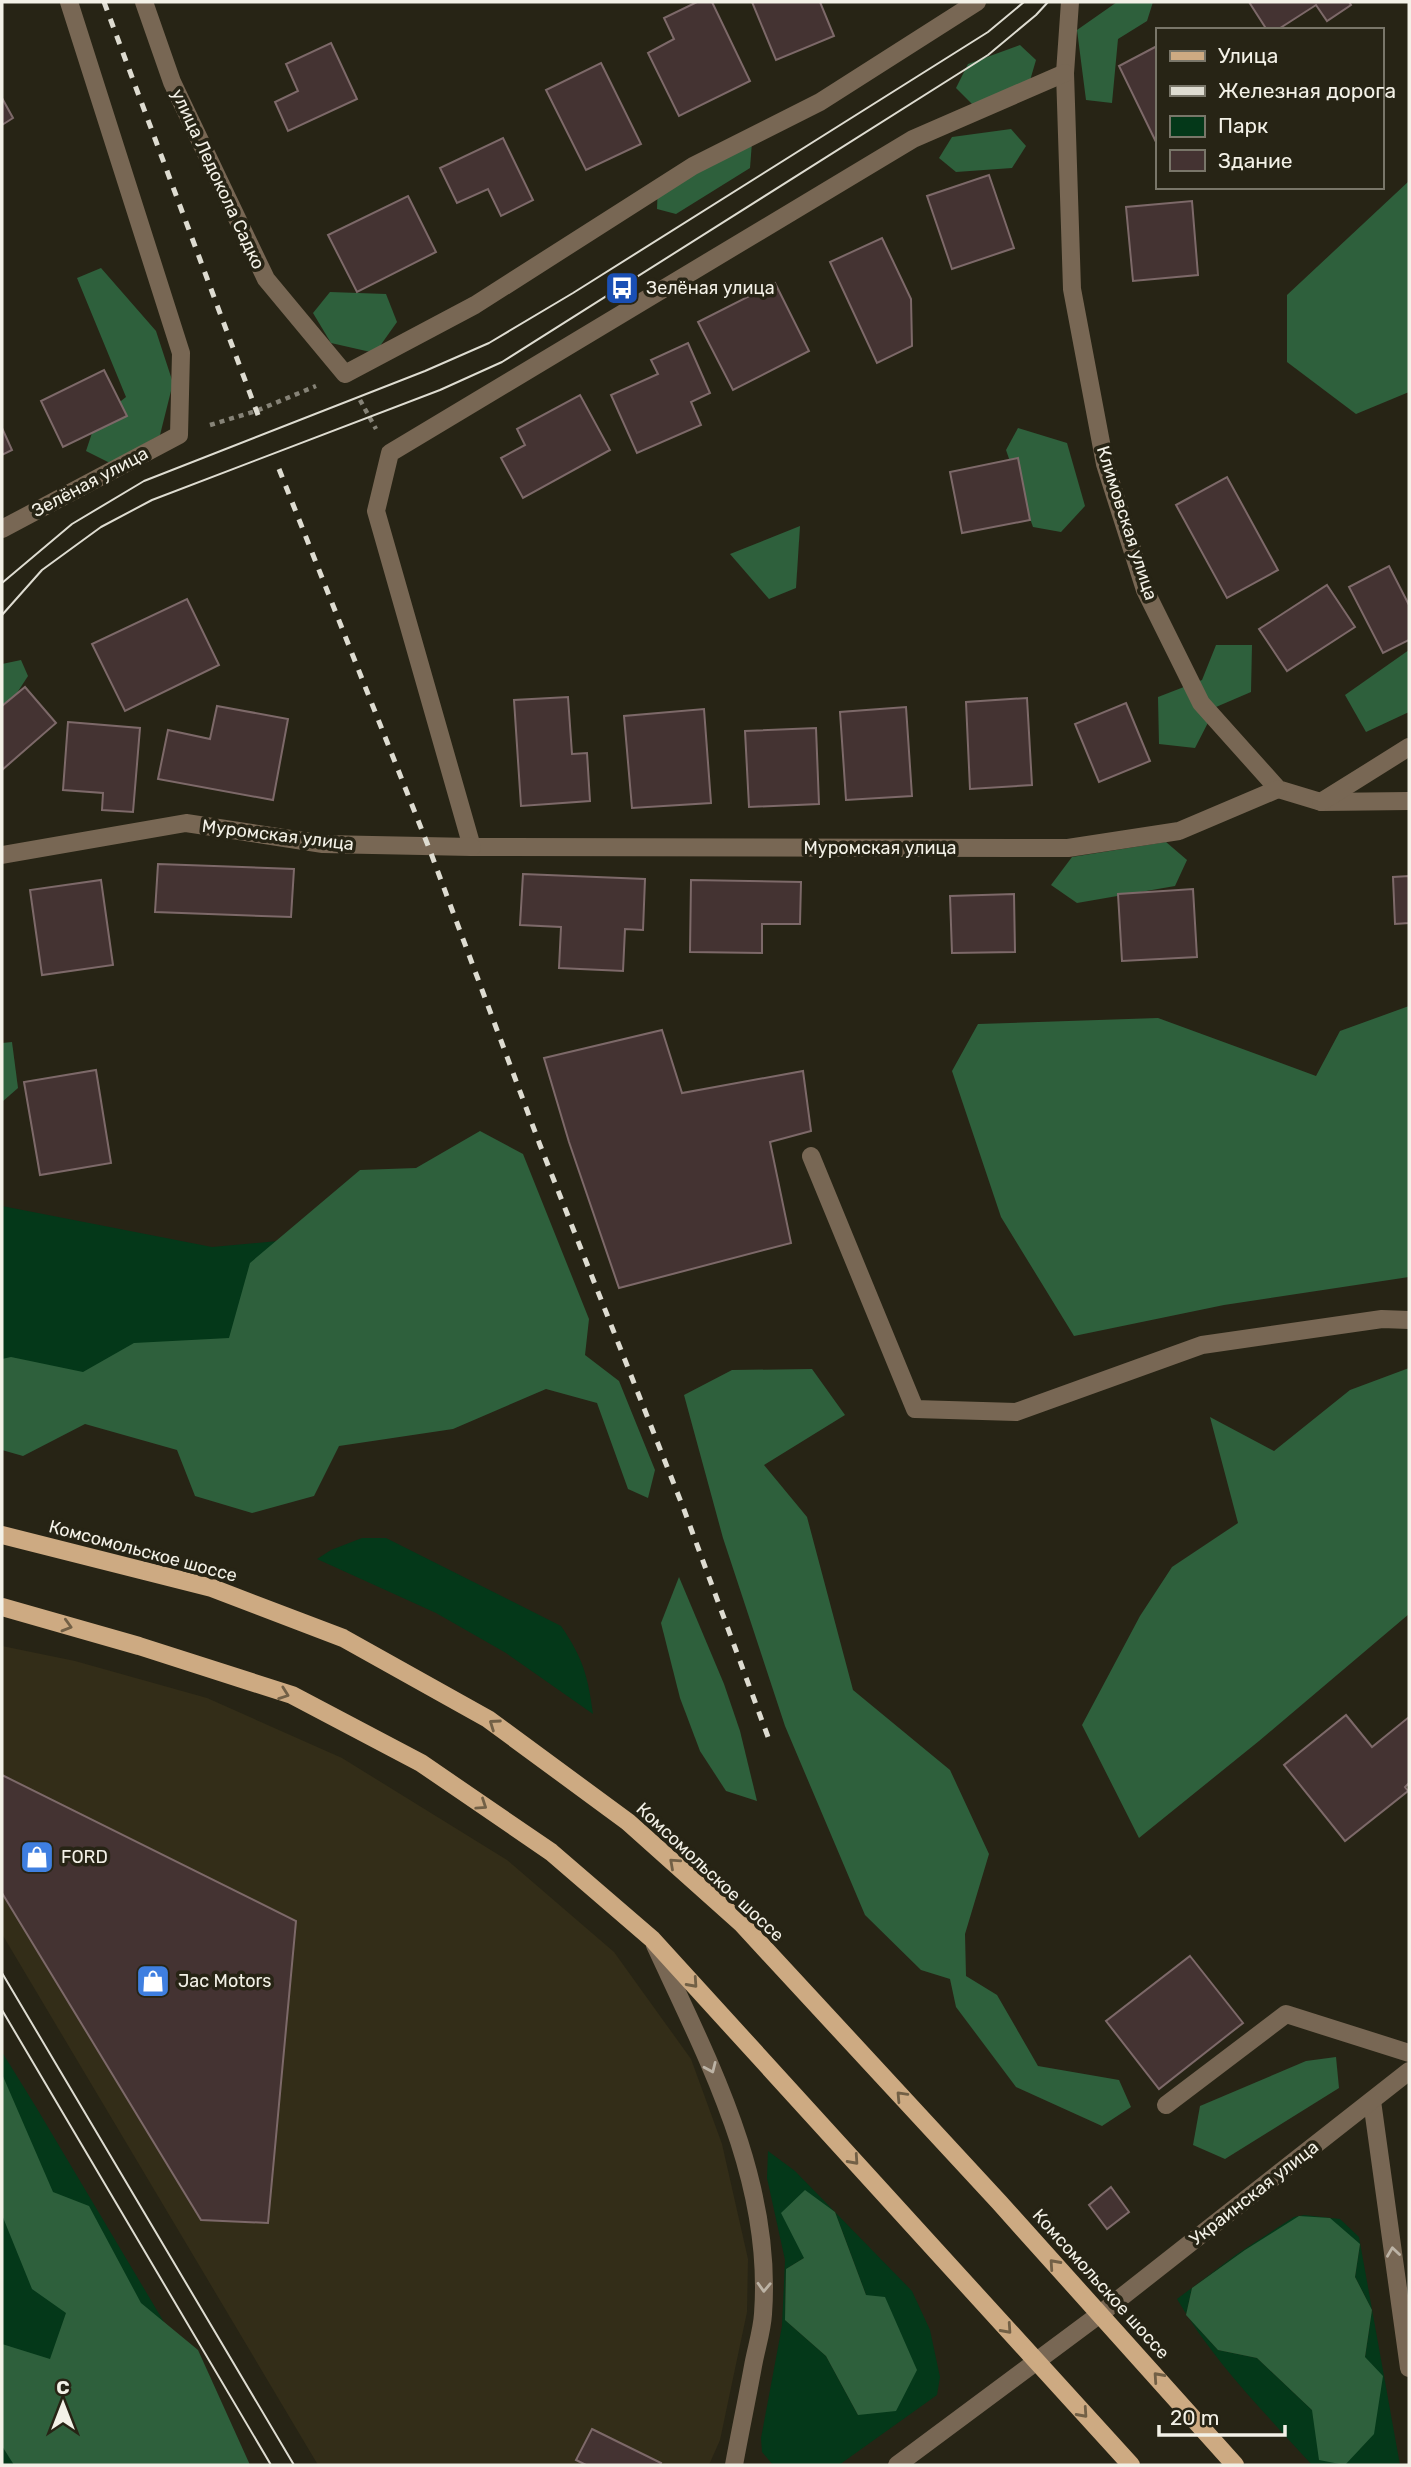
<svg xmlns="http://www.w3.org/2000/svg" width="1411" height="2467" viewBox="0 0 1411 2467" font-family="Rubik,sans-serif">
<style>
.built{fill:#332d18}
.green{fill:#043819;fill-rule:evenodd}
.forest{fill:#2e603c}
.building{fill:#443332;stroke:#7d6969;stroke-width:2}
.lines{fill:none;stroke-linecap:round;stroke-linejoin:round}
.path{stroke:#868377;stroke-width:4.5;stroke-dasharray:5 5;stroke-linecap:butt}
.minor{stroke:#786754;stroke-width:18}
.major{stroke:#cdaa82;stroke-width:18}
.tram{stroke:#dedcd1;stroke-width:2}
.rail{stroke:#dedcd1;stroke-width:5;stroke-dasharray:9 9;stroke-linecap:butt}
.oneway{stroke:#726046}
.oneway2{stroke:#bcb3a5}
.labels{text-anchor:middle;stroke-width:7;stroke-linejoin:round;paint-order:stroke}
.street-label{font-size:18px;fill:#f3f1e7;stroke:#272415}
.poi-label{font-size:18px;fill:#f3f1e7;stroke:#272415;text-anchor:start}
</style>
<rect width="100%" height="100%" fill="#272415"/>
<polygon class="built" points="2,1646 75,1661 207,1698 342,1758 507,1860 614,1952 691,2059 722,2144 748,2259 747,2312 720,2440 709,2465 318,2465 2,1934"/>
<g class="green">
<polygon points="2,1206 212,1247 475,1223 531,1378 2,1382"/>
<path d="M362 1538H386L561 1626C583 1658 588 1676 593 1714L506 1653 436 1613 317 1559 331 1550Z"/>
<polygon points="2,2052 36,2107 249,2465 2,2465"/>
<path d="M768 2151 795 2171 912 2291 930 2330 940 2377 937 2395 839 2465H773L762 2452 761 2438 782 2326 785 2260 767 2178ZM835 2212 866 2295 858 2415 826 2356 785 2320 786 2269 804 2258Z"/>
<path d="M1304 2215 1340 2219 1359 2237 1400 2465H1312C1264 2412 1213 2361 1177 2299L1237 2254 1294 2217ZM1265 2239 1360 2244 1355 2277 1372 2310 1365 2357 1312 2410 1257 2358 1218 2350 1186 2315 1192 2288 1245 2250Z"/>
</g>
<g class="forest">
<polygon points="1117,2 1153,2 1147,21 1118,39 1112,103 1086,100 1077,30"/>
<polygon points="1020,45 1036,60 1029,84 973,105 956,88 968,64"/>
<polygon points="1011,129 1026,146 1012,168 956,172 939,158 952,137"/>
<polygon points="752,142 750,168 676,214 657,209 658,182"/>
<polygon points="1409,181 1409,392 1356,414 1287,362 1287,295"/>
<polygon points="101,268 156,331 173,383 160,435 110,463 86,451 96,421 126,397 77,278"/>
<polygon points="330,292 386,294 397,322 375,353 331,343 313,313"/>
<polygon points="1018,428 1067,443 1085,506 1061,532 1033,527 1006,450"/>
<polygon points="800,526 796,588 769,599 730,554"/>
<polygon points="1216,645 1252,645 1251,692 1216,707 1195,748 1159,744 1158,697 1202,680"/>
<polygon points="1409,650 1409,712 1366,732 1345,695"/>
<polygon points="21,660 28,676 2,716 2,664"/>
<polygon points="1166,842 1187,860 1175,886 1077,903 1051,885 1072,857"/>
<polygon points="1409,1006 1409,1277 1224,1305 1074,1336 1001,1217 952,1071 978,1024 1158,1018 1316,1076 1340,1031"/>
<polygon points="12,1042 18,1088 2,1102 2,1043"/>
<polygon points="480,1131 523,1154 589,1319 585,1355 619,1381 655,1470 648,1498 628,1489 597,1403 546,1389 453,1429 339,1446 314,1496 252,1513 195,1496 177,1450 85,1424 23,1456 2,1450 2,1359 11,1357 83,1372 134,1343 229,1338 250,1263 360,1170 416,1168"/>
<polygon points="1409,1368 1409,1614 1259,1741 1139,1838 1082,1725 1140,1616 1172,1567 1238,1523 1210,1417 1274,1451 1350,1390"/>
<polygon points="812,1369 845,1415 764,1465 807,1517 853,1690 950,1770 989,1854 965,1934 966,1976 997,1995 1038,2066 1119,2080 1131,2107 1102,2126 1016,2087 956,2007 950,1979 921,1970 865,1915 785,1726 723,1538 684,1395 732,1370"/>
<polygon points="679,1577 724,1684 740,1731 757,1801 726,1791 700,1751 680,1698 661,1623"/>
<polygon points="1336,2057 1339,2088 1225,2159 1193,2145 1200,2106 1306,2061"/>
<polygon points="2,2074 53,2192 89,2206 141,2303 198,2350 250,2465 14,2465 2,2446 2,2344 50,2359 66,2313 32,2289 2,2215"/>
<polygon points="805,2190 835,2212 866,2295 885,2297 917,2370 896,2411 858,2415 826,2356 785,2320 786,2269 804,2258 781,2213"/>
<polygon points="1299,2216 1330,2218 1360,2244 1355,2277 1372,2310 1365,2357 1383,2376 1374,2434 1345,2465 1319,2460 1312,2410 1257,2358 1218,2350 1186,2315 1192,2288 1245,2250"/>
</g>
<g class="building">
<polygon points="697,2 712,2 750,81 679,116 648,53 674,39 664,18"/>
<polygon points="752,2 820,2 834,36 776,60"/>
<polygon points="1249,2 1349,2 1351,5 1327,21 1316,5 1277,30 1267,30"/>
<polygon points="331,43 357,99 288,131 275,102 298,91 286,64"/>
<polygon points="1157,46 1157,144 1119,66"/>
<polygon points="601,63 641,144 586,170 546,90"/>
<polygon points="2,98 13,118 2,125"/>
<polygon points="503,138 533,200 501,216 488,189 457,203 440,168"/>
<polygon points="989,175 1014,248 952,269 927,196"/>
<polygon points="408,196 436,252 357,292 328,235"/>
<polygon points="1192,201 1198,275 1133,281 1126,207"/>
<polygon points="882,238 911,299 912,346 877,363 830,262"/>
<polygon points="775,283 809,351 733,390 698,322"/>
<polygon points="688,343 710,393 691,402 701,425 637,453 611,395 658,374 651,360"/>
<polygon points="104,370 127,416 63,447 41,401"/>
<polygon points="580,395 610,450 523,498 501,458 525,445 517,429"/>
<polygon points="2,428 12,450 2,455"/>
<polygon points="1018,458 1030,520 962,533 950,472"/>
<polygon points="1227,477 1278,570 1227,598 1176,505"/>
<polygon points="1389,566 1409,605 1409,640 1383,653 1349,587"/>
<polygon points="1327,585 1355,627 1287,671 1259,629"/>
<polygon points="187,599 219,665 125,711 92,644"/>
<polygon points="25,687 56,723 2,770 2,706"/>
<polygon points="568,697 572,754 587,753 590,801 521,806 514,700"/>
<polygon points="1027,698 1032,785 970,789 966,702"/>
<polygon points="1126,703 1150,761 1099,782 1075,724"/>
<polygon points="217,706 288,719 273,800 158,779 168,730 210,739"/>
<polygon points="906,707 912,796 846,800 840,712"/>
<polygon points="704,709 711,803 632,808 624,716"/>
<polygon points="68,722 140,728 133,812 102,810 103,793 63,790"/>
<polygon points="816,728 819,804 749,807 745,731"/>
<polygon points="158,864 294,869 291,917 155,912"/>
<polygon points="523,874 645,879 643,930 625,929 623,971 559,968 561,927 520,925"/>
<polygon points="1409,876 1409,923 1395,924 1393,877"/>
<polygon points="101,880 113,965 42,975 30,890"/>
<polygon points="691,880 801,882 800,924 762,924 762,953 690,952"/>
<polygon points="1193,889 1197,957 1122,961 1118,894"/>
<polygon points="1014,894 1015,952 952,953 950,896"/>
<polygon points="662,1030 682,1093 803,1071 811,1131 770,1142 791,1243 619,1288 569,1142 544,1058"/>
<polygon points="96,1070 111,1163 40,1175 24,1082"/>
<polygon points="1346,1715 1372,1747 1409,1717 1409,1783 1405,1787 1408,1791 1345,1841 1284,1765"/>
<polygon points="2,1775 296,1921 268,2223 201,2220 2,1893"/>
<polygon points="1190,1956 1243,2023 1159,2089 1106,2021"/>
<polygon points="1111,2187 1129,2212 1107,2229 1089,2205"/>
<polygon points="592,2429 661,2463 660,2465 586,2465 576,2460"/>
</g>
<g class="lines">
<g class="path">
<polyline points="360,400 376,429"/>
<polyline points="210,425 256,411 316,386"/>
</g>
<g class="minor">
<polyline points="144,2 172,82 266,279 345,374 475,305 693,166 820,102 977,2"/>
<polyline points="1070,2 1065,73 1072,289 1105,464 1145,590 1201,703 1278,789 1321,802 1409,801"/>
<polyline points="1065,73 913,139 390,453 376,511 472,847 1068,848 1179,831 1278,789"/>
<polyline points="2,529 179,435 181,353 69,2"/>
<polyline points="1321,802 1409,747"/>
<polyline points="2,855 186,823 323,844 472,847"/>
<polyline points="811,1156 915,1409 1016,1412 1202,1345 1382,1319 1409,1320"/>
<path d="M655 1945C709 2062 773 2181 763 2314 762 2331 756 2349 753 2366 747 2399 740 2432 734 2465"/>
<polyline points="1372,2101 1409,2368"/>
<polyline points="1166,2105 1286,2014 1409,2053"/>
<polyline points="897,2465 1100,2314 1409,2071"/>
</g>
<g class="major">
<polyline points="2,1535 212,1588 343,1638 488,1719 628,1822 741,1923 999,2202 1235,2465"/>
<polyline points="2,1607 139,1646 292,1695 421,1763 551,1852 652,1939 1131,2465"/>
</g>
<g class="tram">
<polyline points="2,583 72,524 144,481 425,371 489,343 573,293 988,32 1024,2"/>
<polyline points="2,615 42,570 101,527 152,500 440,390 502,362 988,55 1036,15 1048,2"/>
<polyline points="2,1973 294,2465"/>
<polyline points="2,2010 271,2465"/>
</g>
<g class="rail">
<polyline points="104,2 261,423"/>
<polyline points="279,469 429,848 540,1145 683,1507 771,1745"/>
</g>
</g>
<defs><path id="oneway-chevron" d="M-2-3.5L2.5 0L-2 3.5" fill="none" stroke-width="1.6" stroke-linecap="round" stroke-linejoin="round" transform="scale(1.75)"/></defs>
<g class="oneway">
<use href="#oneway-chevron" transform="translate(67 1626) rotate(16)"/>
<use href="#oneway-chevron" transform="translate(284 1694) rotate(20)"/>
<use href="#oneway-chevron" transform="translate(494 1724) rotate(-145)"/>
<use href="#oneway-chevron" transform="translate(482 1805) rotate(34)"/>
<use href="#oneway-chevron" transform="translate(674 1863) rotate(-138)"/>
<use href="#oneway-chevron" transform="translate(693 1983) rotate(48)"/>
<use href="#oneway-chevron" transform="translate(901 2096) rotate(-133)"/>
<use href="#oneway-chevron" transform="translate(854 2160) rotate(48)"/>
<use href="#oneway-chevron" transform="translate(1054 2264) rotate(-132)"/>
<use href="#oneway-chevron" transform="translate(1007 2329) rotate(48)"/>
<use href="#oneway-chevron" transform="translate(1158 2377) rotate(-132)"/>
<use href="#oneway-chevron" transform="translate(1083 2413) rotate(48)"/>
</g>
<g class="oneway2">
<use href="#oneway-chevron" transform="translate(711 2068) rotate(66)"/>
<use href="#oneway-chevron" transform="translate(1393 2252) rotate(-98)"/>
<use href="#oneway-chevron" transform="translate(764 2287) rotate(92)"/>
</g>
<defs>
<g id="bus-square" transform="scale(1.75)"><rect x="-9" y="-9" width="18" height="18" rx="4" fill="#1a4fb4" stroke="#272415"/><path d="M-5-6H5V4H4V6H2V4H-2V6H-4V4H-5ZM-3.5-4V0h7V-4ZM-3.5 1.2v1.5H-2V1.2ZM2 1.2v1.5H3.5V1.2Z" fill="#fff"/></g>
<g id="shop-square" transform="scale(1.75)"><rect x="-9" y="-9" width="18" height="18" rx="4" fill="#3f7fe0" stroke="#272415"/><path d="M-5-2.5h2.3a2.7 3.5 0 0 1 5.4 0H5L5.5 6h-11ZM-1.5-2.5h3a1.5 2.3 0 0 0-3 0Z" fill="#fff"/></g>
</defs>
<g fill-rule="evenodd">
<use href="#bus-square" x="622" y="288"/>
<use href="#shop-square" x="37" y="1857"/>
<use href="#shop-square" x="153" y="1981"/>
</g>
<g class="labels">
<g class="street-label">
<text transform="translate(218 179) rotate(65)" y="6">улица Ледокола Садко</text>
<text transform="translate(90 482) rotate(-28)" y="6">Зелёная улица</text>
<text transform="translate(1127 523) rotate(72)" y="6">Климовская улица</text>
<text transform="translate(278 835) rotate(7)" y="6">Муромская улица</text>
<text x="880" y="854">Муромская улица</text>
<text transform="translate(143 1551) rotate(15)" y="6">Комсомольское шоссе</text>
<text transform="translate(710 1872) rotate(43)" y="6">Комсомольское шоссе</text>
<text transform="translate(1254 2193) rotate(-38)" y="6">Украинская улица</text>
<text transform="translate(1101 2284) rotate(48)" y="6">Комсомольское шоссе</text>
</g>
<g class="poi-label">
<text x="646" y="294">Зелёная улица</text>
<text x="61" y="1863">FORD</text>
<text x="178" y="1987">Jac Motors</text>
</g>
</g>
<rect width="1411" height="2467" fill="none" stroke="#f3f1e7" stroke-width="7"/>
<rect x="1156" y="28" width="228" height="161" fill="#272415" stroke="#797669" stroke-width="2"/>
<rect x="1170" y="51" width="35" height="10" fill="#cdaa82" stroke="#797669" stroke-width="2"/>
<text x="1218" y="63" font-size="21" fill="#f3f1e7">Улица</text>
<rect x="1170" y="86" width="35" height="10" fill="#dedcd1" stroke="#797669" stroke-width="2"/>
<text x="1218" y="98" font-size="21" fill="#f3f1e7">Железная дорога</text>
<rect x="1170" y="116" width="35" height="21" fill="#043819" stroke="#797669" stroke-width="2"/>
<text x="1218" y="133" font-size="21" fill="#f3f1e7">Парк</text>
<rect x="1170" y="150" width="35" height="21" fill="#443332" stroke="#797669" stroke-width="2"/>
<text x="1218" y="168" font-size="21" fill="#f3f1e7">Здание</text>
<g transform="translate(63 2404)" stroke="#272415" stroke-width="5" paint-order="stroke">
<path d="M0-5L12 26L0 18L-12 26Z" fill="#f3f1e7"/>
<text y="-10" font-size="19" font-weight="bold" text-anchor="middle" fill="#f3f1e7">С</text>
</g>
<path d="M1159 2425v10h126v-10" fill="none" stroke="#f3f1e7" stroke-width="3.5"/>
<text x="1170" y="2425" font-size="21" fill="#f3f1e7" stroke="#272415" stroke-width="5" paint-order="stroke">20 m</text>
</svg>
